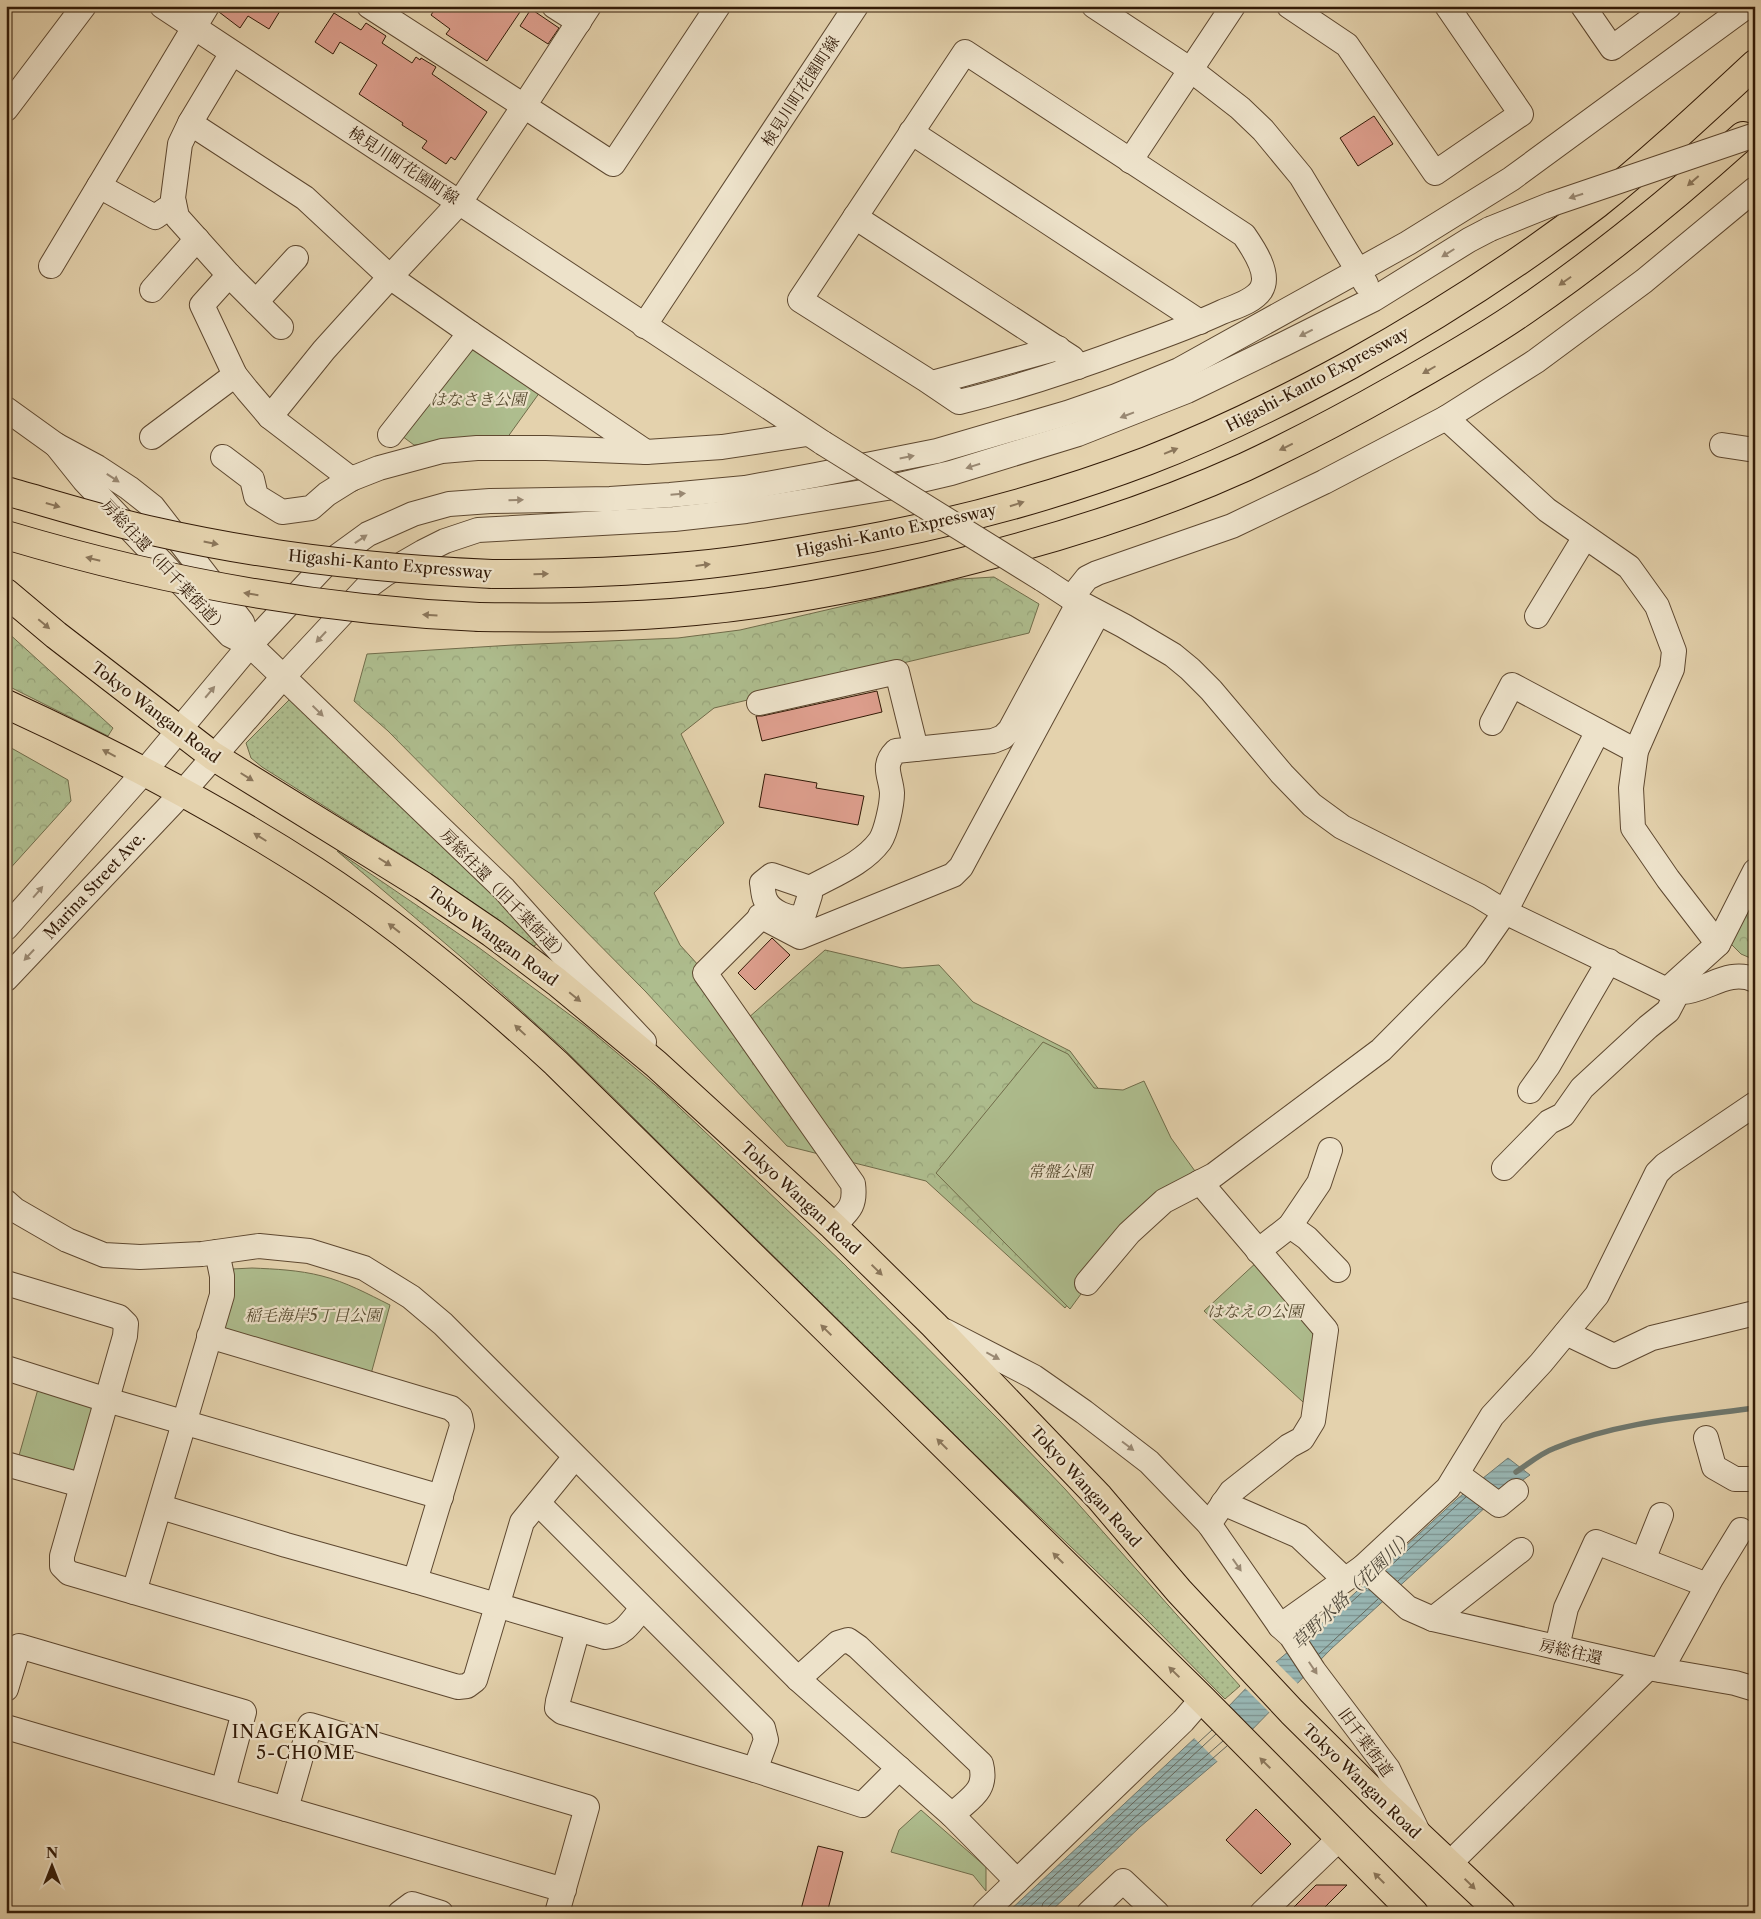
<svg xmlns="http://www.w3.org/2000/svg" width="1761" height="1919" viewBox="0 0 1761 1919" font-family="'Libre Caslon Text','Noto Serif JP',serif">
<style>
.grass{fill:url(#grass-dots);stroke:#706c4a}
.forest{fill:url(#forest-crowns);stroke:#706c4a}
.park{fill:#aebd8e;stroke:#706c4a}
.water{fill:url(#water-rules);stroke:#6f786e}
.pier{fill:#e4d2ad}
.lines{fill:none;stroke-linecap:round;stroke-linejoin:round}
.shore{stroke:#65685d;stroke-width:1}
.stream{stroke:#6f786e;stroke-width:5.5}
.building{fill:#de9f8e;stroke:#321a07}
.minor-casing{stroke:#5e4830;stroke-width:26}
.highway-casing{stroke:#321a07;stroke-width:30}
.minor{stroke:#ede2ca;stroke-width:24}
.highway{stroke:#e4d2ad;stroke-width:28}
.minor-bridge-casing{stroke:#5e4830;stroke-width:26;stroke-linecap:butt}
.highway-bridge-casing{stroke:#321a07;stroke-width:30;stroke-linecap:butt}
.minor-bridge{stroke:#ede2ca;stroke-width:24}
.highway-bridge{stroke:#e4d2ad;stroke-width:28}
.oneway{fill:#8b765a}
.oneway2{fill:#998872}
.labels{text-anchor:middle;stroke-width:4.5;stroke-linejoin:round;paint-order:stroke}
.street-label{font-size:16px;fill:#321a07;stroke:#ede2ca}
.park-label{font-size:16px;font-style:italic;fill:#574b30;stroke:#ede2ca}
.water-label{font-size:18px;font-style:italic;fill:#51493b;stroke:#ede2ca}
.neighbourhood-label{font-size:18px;letter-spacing:1px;fill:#321a07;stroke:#ede2ca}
</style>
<defs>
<pattern id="grass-dots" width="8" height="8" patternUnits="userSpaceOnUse" patternTransform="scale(1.25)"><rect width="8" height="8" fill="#aebd8e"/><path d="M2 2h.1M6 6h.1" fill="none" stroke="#96a279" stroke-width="1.8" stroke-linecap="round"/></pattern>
<pattern id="forest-crowns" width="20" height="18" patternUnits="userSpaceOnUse" patternTransform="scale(1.25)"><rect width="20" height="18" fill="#aebd8e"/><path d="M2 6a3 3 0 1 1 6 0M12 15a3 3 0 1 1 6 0" fill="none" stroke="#96a279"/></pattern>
<pattern id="water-rules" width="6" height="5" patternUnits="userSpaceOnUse" patternTransform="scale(1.25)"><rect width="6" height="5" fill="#98b6b3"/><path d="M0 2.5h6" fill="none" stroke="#7d9390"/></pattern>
</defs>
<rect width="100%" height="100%" fill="#e4d2ad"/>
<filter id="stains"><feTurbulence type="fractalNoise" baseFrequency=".004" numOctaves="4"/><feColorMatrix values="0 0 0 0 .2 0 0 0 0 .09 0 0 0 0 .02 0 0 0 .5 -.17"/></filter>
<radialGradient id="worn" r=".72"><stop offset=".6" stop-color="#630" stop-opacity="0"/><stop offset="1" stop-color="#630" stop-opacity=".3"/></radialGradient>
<g class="grass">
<polygon points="291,698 488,884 537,944 531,948 416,864 262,767 251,758 246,743"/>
<polygon points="337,851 478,947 585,1026 661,1090 843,1263 999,1420 1065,1489 1240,1686 1225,1699 1142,1615 970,1450 564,1049 467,962"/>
</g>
<g class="forest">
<polygon points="994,577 1039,604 1029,633 714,708 681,734 724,823 654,893 680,945 747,1019 825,950 902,968 939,965 973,1002 1070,1051 1097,1087 1151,1144 1149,1195 1065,1308 926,1181 787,1146 646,992 388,731 354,701 367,654 513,645 678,638 740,630 960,579"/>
<polygon points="6,631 113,728 108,736 6,685"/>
<polygon points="6,745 68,780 71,801 6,873"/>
<polygon points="1755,886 1755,960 1741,954 1727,940"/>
</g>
<g class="park">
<polygon points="477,349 540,392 507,438 470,439 414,445 398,433 464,352"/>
<polygon points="1043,1042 1068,1054 1094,1088 1123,1090 1144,1081 1171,1138 1200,1178 1149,1201 1070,1309 936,1173"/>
<polygon points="1258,1261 1313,1324 1312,1386 1303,1402 1204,1311"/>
<path d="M252 1268C275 1269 299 1270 322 1276 346 1282 368 1294 390 1305L371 1374 222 1331 232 1269Z"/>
<polygon points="38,1389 89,1403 92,1409 76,1471 70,1474 18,1459"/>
<polygon points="921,1810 986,1867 986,1891 973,1875 891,1852 899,1830"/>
</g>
<polygon class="water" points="1508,1458 1530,1475 1489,1504 1331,1649 1241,1741 1140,1827 1049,1913 1007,1913 1226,1709 1253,1681 1318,1627 1457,1499"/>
<g class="pier">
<polygon points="1274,1660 1299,1685 1271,1714 1244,1687"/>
<polygon points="1227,1705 1254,1732 1219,1763 1193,1737"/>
</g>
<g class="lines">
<g class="shore">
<polyline points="1386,1570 1466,1497"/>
<polyline points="1398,1581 1479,1507"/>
<polyline points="1309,1640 1367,1588"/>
<polyline points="1319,1654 1378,1599"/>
<polyline points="1014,1913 1212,1730"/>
<polyline points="1023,1913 1216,1734"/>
<polyline points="1040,1913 1043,1903 1133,1819 1223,1741"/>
<polyline points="1046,1913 1048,1907 1137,1824 1227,1746"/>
</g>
<path class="stream" d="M1516 1472C1528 1464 1541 1453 1555 1448 1618 1422 1688 1417 1755 1408"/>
</g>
<g class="building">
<polygon points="221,6 283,6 269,29 248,16 240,28 219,12"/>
<polygon points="437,6 524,6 487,61 446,34 450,29 431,15"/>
<polygon points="531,9 559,28 548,44 520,26"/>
<polygon points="334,13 361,30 366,23 386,36 382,43 412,63 416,57 420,60 421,58 436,67 432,74 487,112 455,160 451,157 446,164 422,148 427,141 402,125 403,123 359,94 377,65 340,42 333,54 315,42"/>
<polygon points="1374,116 1393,144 1358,166 1340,138"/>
<polygon points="877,691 882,712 762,741 756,716 762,716"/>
<polygon points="765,774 817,783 816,788 864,796 858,825 759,807"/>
<polygon points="772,938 790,955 755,990 738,973"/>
<polygon points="1256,1809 1291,1844 1261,1874 1226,1840"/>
<polygon points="818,1846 843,1852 827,1913 800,1913"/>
<polygon points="1316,1885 1347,1885 1319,1913 1288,1913"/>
</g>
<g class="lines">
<g class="minor-casing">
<g id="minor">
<polyline points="162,6 823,443"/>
<polyline points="554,6 579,22"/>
<polyline points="589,6 524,106 613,164 718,6"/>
<polyline points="1094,6 1191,70 1240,108 1263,130 1301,176 1366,284"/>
<polyline points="1289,6 1347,45 1435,173 1521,114 1447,6"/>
<polyline points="1583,6 1612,48 1669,6"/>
<path d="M965 52 1244 235C1253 248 1271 274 1261 290 1253 302 1234 307 1222 312 1192 326 1161 337 1130 348 1074 369 1017 388 959 402L925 379 800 300Z"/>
<polyline points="232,53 190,123 180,144 173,198 177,217 229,275 281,327"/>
<polyline points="6,109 84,6"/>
<polyline points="190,123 305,198 390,277 470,333 646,452"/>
<polyline points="911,132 1200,322"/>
<polyline points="1130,161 1233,6"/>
<polyline points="99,186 155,217 174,204"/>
<polyline points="855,217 1072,358 1078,367"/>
<polyline points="51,266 207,6"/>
<polyline points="229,275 202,305 235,375 247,390 270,417 351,479"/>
<polyline points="152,290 197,239"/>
<polyline points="256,302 296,258"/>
<polyline points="644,326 856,6"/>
<polyline points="932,383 1058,348"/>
<polyline points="6,409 56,445 97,467 129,488 153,507 242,622 250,645"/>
<polyline points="270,417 324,350 390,277 460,202 524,106 369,6"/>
<polyline points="1446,418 1547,510 1629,567 1657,606 1674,651 1672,669 1636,751 1631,788 1633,828 1668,879 1718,944"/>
<polyline points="390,435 470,333"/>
<polyline points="152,437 235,375"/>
<polyline points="56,445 84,480 230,635 250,645 504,889 582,976 644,1042"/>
<polyline points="1722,445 1755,450"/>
<polyline points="223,457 252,479 256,496 282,512 311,508 327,494 351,479 379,468 442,451 477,448 546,448 646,452 722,447 807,434"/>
<path d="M1042 579 1071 598 1124 626 1173 655 1190 669 1211 690 1282 774 1312 805 1342 827 1479 896 1505 912 1667 990C1672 991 1678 993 1682 992 1707 991 1728 968 1755 980"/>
<polyline points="1071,598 1087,578 1097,573 1232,526 1324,482 1446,418 1536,361 1644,281 1755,189"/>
<polyline points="1537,616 1585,537"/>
<polyline points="759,703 897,672 916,749"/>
<polyline points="1492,723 1512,685 1636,751"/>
<path d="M772 875 810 888V895L803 917C790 920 770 912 765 899 763 894 763 888 762 883Z"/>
<path d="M810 888C833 875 863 864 880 841 886 832 892 805 892 793 891 776 881 766 896 751L993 741 1003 737 1010 730 1079 602"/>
<path d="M770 908 705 973 853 1184C856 1207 848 1211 833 1226"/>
<polyline points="760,916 800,937 953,875 961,867 1098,613"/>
<polyline points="6,928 144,772 250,645 324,566 368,534 413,514 449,504 490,501 610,499 670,495 745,488 816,475 937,451 1067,413 1116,396 1179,370 1408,243 1511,179 1747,6"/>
<polyline points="6,979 183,792 283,677 366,588 385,574 423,552 445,541 478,530 674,519 746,511 887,488 951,473 1078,434 1187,391 1284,344 1374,299 1469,240 1490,229"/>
<polyline points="1667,990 1718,944 1755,871"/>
<polyline points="1530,1091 1548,1066 1609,961"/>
<polyline points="1504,1168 1549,1122 1563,1115 1582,1088 1648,1027 1668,1011 1678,992"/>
<polyline points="1200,1182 1326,1330 1313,1421 1302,1439 1289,1446 1231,1492 1209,1524"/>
<polyline points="6,1202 15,1210 67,1240 104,1255 140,1257 202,1254 259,1246 309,1251 364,1268 411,1297 443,1324 798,1679 952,1815 1017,1881"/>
<polyline points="1290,1226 1307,1238 1338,1270"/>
<polyline points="1258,1251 1290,1226 1319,1183 1330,1150"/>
<polyline points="6,1283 119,1317 126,1324 125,1336 62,1556 62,1566 69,1573 458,1687 467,1686 475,1680 522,1522 575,1457"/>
<polyline points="1087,1283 1129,1233 1164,1201 1214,1175 1381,1050 1475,955 1505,912 1598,731"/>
<polyline points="945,1331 1034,1377 1084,1412 1149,1462 1209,1524 1280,1626 1291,1636 1314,1671 1388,1769 1418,1832"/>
<polyline points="1566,1333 1614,1356 1652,1338 1755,1313"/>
<polyline points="209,1336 451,1408 460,1416 462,1426 415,1581"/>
<polyline points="6,1368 107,1400 441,1497"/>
<polyline points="1706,1438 1714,1467 1735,1479 1755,1479"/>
<polyline points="6,1464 81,1485"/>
<polyline points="1457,1474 1499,1505 1516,1491"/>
<polyline points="538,1503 763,1728 766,1740 755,1770"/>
<polyline points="1223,1503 1299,1536 1339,1574"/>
<path d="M161 1507 286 1545 415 1581 605 1637C623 1636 632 1621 642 1608"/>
<polyline points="1643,1560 1661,1515"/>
<polyline points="1363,1567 1408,1608 1433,1619 1648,1668 1735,1683 1755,1689"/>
<polyline points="134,1592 222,1295 222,1276 217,1252"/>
<polyline points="1433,1619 1521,1550"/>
<polyline points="1280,1626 1363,1567 1448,1488 1492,1416 1541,1363 1597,1295 1657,1173 1665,1165 1755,1104"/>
<polyline points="578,1629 558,1701 557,1708 562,1712 755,1770 862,1805 899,1768"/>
<polyline points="1557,1647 1566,1608 1596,1542 1707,1585"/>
<polyline points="1661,1670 1711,1579 1741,1530"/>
<path d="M798 1679 838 1643 848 1640 858 1647 981 1764C988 1791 970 1798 952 1815"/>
<polyline points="6,1689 19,1646 244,1712 223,1790"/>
<polyline points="6,1727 286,1809"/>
<polyline points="1450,1863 1648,1668"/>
<polyline points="400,1913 412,1904 441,1913"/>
<polyline points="557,1913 587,1807 310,1725 286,1809 564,1890"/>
<polyline points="984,1913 1183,1721 1202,1699"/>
<polyline points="1089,1913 1123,1881 1157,1913"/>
<polyline points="1262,1913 1339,1839"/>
</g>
</g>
<g class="highway-casing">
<g id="highway">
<path d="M492 574C558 574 624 572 689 566 733 562 777 555 821 547 932 529 1041 501 1147 461 1217 434 1284 401 1350 365 1436 317 1519 264 1597 204 1652 160 1703 112 1755 64"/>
<polyline points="6,593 56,635 213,756 423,886 492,933 557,982 656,1064 833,1226 934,1325 1099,1497 1179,1591 1292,1712 1380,1799 1501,1913"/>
<path d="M479 617C551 618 623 618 695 611 792 602 888 582 982 557 1072 534 1161 505 1245 467 1298 442 1349 415 1400 386 1442 362 1485 338 1525 310 1602 257 1673 199 1743 136"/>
<path d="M6 704C113 753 216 807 315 871 401 927 481 994 556 1063L1202 1699 1414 1913"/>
</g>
</g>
<use href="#minor" class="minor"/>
<use href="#highway" class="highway"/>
<g class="minor-bridge-casing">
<g id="minor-bridge">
<polyline points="1490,229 1552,204 1755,135"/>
<polyline points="823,443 1042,579"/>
</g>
</g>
<g class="highway-bridge-casing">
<g id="highway-bridge">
<path d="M6 491C56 505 106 521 157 532 267 557 380 569 492 574"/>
<path d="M6 535C160 581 318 610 479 617"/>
</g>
</g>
<use href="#minor-bridge" class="minor-bridge"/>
<use href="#highway-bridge" class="highway-bridge"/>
</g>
<defs><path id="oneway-solid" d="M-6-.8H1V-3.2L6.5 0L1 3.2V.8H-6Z" transform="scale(1.25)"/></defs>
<g class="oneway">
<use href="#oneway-solid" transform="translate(1693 181) rotate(139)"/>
<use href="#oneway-solid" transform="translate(1565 281) rotate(145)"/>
<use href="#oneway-solid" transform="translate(1429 370) rotate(150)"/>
<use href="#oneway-solid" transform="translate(1286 447) rotate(154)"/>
<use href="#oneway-solid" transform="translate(1171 451) rotate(-22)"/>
<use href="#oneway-solid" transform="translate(1017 504) rotate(-17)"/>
<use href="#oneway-solid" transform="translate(53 505) rotate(16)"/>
<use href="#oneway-solid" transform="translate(211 543) rotate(11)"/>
<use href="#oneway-solid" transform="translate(93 559) rotate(-166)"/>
<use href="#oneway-solid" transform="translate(703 565) rotate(-7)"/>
<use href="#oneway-solid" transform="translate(541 574) rotate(-1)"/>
<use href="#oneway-solid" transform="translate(251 594) rotate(-171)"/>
<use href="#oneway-solid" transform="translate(430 615) rotate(-176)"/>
<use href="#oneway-solid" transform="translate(44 624) rotate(40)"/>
<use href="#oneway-solid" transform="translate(109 753) rotate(-152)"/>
<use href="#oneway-solid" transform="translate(247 777) rotate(32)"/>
<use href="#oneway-solid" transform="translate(260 837) rotate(-148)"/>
<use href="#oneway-solid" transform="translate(385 862) rotate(32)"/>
<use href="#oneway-solid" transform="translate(394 928) rotate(-142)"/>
<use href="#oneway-solid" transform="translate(575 997) rotate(39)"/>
<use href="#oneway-solid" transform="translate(520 1030) rotate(-137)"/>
<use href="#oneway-solid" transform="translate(877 1270) rotate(44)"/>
<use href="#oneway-solid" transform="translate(826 1330) rotate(-136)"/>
<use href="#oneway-solid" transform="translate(942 1444) rotate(-135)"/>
<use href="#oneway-solid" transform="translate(1058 1558) rotate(-135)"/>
<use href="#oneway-solid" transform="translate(1174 1672) rotate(-136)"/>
<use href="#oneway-solid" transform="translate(1265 1763) rotate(-135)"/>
<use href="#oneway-solid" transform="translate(1379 1878) rotate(-135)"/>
<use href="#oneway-solid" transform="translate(1470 1884) rotate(44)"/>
</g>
<g class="oneway2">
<use href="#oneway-solid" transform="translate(1576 196) rotate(162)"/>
<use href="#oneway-solid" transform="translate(1448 253) rotate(148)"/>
<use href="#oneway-solid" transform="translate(1306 333) rotate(153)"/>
<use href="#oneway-solid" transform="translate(1127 415) rotate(159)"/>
<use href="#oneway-solid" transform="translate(907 457) rotate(-11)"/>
<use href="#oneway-solid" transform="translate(973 466) rotate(163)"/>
<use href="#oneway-solid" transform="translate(113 478) rotate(33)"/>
<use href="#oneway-solid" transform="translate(678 494) rotate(-5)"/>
<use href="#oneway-solid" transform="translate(516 500) rotate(-1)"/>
<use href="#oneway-solid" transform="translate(361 539) rotate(-34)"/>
<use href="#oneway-solid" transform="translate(321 637) rotate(133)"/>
<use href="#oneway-solid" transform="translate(210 692) rotate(-50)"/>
<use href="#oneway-solid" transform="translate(318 711) rotate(44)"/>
<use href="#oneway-solid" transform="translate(38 892) rotate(-49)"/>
<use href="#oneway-solid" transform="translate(29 955) rotate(133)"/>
<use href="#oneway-solid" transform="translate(993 1356) rotate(28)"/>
<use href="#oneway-solid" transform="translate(1128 1446) rotate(37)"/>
<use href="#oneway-solid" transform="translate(1237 1565) rotate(55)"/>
<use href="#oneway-solid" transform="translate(1313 1668) rotate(56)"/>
</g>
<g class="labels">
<g class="street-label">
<text transform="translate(800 91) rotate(-57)" y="6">検見川町花園町線</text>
<text transform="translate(404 165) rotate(33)" y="6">検見川町花園町線</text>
<text transform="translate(1317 379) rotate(-28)" y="6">Higashi-Kanto Expressway</text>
<text transform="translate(896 530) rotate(-12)" y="6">Higashi-Kanto Expressway</text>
<text transform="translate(390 564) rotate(5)" y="6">Higashi-Kanto Expressway</text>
<text transform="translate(165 566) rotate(47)" y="6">房総往還（旧千葉街道）</text>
<text transform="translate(156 712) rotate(37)" y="6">Tokyo Wangan Road</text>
<text transform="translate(94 885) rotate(-47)" y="6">Marina Street Ave.</text>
<text transform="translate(505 895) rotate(46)" y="6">房総往還（旧千葉街道）</text>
<text transform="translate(493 936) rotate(36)" y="6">Tokyo Wangan Road</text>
<text transform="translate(801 1198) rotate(43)" y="6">Tokyo Wangan Road</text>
<text transform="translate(1086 1486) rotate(48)" y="6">Tokyo Wangan Road</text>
<text transform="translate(1571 1651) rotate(13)" y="6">房総往還</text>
<text transform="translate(1366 1742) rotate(54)" y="6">旧千葉街道</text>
<text transform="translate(1362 1781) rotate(44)" y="6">Tokyo Wangan Road</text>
</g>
<g class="park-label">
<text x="478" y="405">はなさき公園</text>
<text x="1060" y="1177">常盤公園</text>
<text x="1255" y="1317">はなえの公園</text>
<text x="313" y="1321">稲毛海岸5丁目公園</text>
</g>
<g class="water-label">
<text transform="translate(1353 1590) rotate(-44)" y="6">草野水路（花園川）</text>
</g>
<g class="neighbourhood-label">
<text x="306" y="1738">INAGEKAIGAN<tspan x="306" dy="21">5-CHOME</tspan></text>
</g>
</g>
<rect width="1761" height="1919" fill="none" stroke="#e4d2ad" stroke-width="25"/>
<rect x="8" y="8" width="1746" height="1904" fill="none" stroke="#321a07" stroke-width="2.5"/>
<rect x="12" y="12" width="1736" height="1894" fill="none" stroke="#321a07"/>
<g transform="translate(52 1866)" stroke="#ede2ca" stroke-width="4" paint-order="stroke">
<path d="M0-4L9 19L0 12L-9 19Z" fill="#321a07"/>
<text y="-8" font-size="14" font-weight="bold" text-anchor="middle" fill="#321a07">N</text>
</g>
<rect width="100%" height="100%" filter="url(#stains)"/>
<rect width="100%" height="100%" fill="url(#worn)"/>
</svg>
